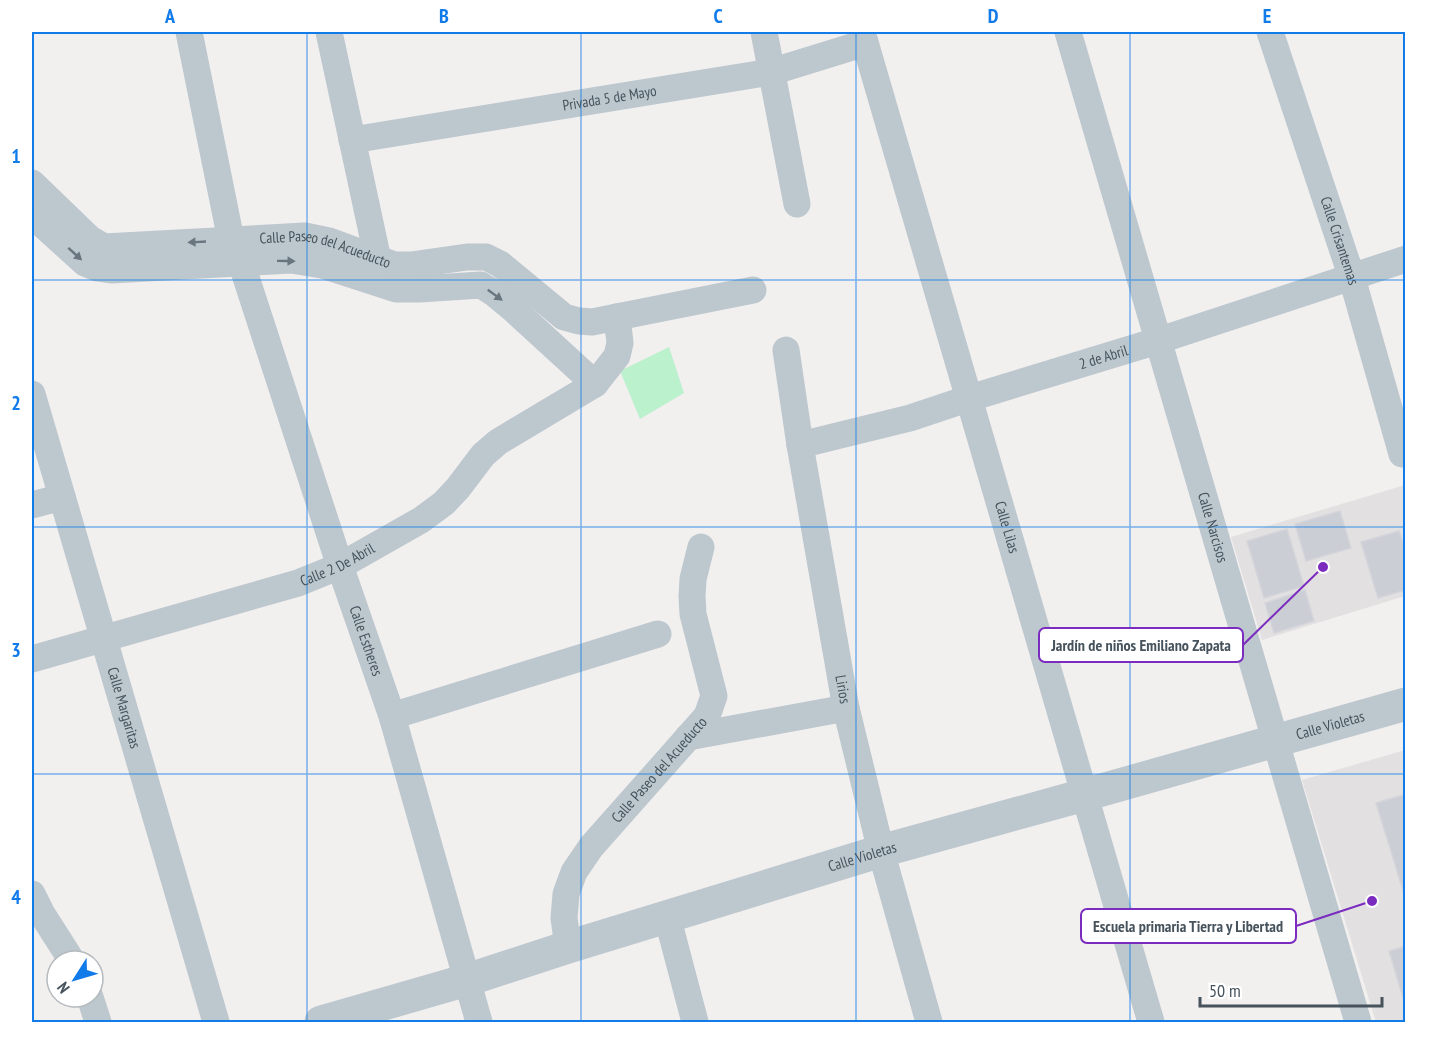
<svg xmlns="http://www.w3.org/2000/svg" width="1437" height="1054" viewBox="0 0 1437 1054" font-family="'PT Sans Narrow',sans-serif">
<style>
.education{fill:#e3e0e1}
.green{fill:#bbf1cd}
.building{fill:#cbced4;stroke:#d3d5db;stroke-width:1.5}
.lines{fill:none;stroke-linecap:round;stroke-linejoin:round}
.minor{stroke:#bcc7ce;stroke-width:27}
.tertiary{stroke:#bcc7ce;stroke-width:33}
.oneway{fill:#69767f}
.grid{fill:none;stroke:#117be9;stroke-width:1.5;stroke-opacity:0.55}
.labels{text-anchor:middle;stroke-width:4.5;stroke-linejoin:round;paint-order:stroke}
.street-label{font-size:15px;fill:#46535d;stroke:#fff}
.leader{fill:none;stroke:#7b2cbf;stroke-width:2}
.callout-dot{fill:#7b2cbf;stroke:#fff;stroke-width:2}
.callout{fill:#fff;stroke:#7b2cbf;stroke-width:2}
.callout-label{font-size:16px;text-anchor:middle;font-weight:bold;fill:#46535d}
.neatline{fill:none;stroke:#117be9;stroke-width:2}
.grid-label{font-size:20px;text-anchor:middle;font-weight:bold;fill:#117be9}
</style>
<rect width="100%" height="100%" fill="#f2efef"/>
<g class="education">
<polygon points="1405,485 1405,596 1262,640 1231,537"/>
<polygon points="1405,750 1405,1022 1376,1022 1302,780"/>
</g>
<polygon class="green" points="669,347 684,393 640,419 620,371"/>
<g class="building">
<polygon points="1340,511 1351,548 1306,561 1295,524"/>
<polygon points="1287,529 1304,586 1264,598 1247,541"/>
<polygon points="1399,531 1406,551 1406,590 1378,598 1361,542"/>
<polygon points="1305,590 1314,621 1274,633 1265,603"/>
<polygon points="1406,794 1406,900 1376,803"/>
<polygon points="1406,946 1406,1008 1389,951"/>
</g>
<g class="lines">
<g class="minor">
<polyline points="189,32 231,240"/>
<polyline points="329,32 378,260"/>
<polyline points="764,32 797,204"/>
<path id="s1" d="M862 32C960 361 1054 692 1151 1022"/>
<path id="s2" d="M1068 32C1163 362 1262 692 1358 1022"/>
<path id="s3" d="M1270 32 1352 278 1402 454"/>
<path id="s4" d="M352 140 771 72 865 43"/>
<path id="s5" d="M32 183 90 239 104 247 305 236 329 241 394 265H411L467 257H486L500 264 564 317 579 321 592 322 753 290"/>
<polyline points="32,215 85,263 97,268 111,270 291,260 322,265 396,289 419,289 481,285 495,294 512,308 595,384"/>
<path id="s6" d="M241 262 340 566 392 716 479 1022"/>
<path id="s7" d="M786 350 800 445 846 708 881 851 929 1022"/>
<path id="s8" d="M32 394 216 1022"/>
<path id="s9" d="M800 445 910 418 970 398 1157 341 1406 259"/>
<polyline points="32,505 62,497"/>
<path id="s10" d="M32 659 298 583 340 566 421 520 444 503 458 488 483 455 498 442 595 384 617 356 620 343 617 317"/>
<polyline points="392,716 658,634"/>
<polyline points="688,737 846,708"/>
<polyline points="32,894 42,914 72,961"/>
<polyline points="667,916 695,1022"/>
<path id="s11" d="M568 947 564 918 566 894 574 872 591 847 707 716 714 696 693 614 692 597 693 579 701 547"/>
<polyline points="90,997 98,1022"/>
</g>
<path class="tertiary" id="s12" d="M321 1022 467 980 568 947 881 851 1084 795 1406 704"/>
</g>
<defs><path id="oneway-solid" d="M-6-.8H1V-3.2L6.5 0L1 3.2V.8H-6Z" transform="scale(1.5)"/></defs>
<g class="oneway">
<use href="#oneway-solid" transform="translate(197 242) rotate(177)"/>
<use href="#oneway-solid" transform="translate(75 254) rotate(42)"/>
<use href="#oneway-solid" transform="translate(286 261) rotate(1)"/>
<use href="#oneway-solid" transform="translate(495 295) rotate(36)"/>
</g>
<path class="grid" d="M307 32V1022M581 32V1022M856 32V1022M1130 32V1022M32 280H1406M32 527H1406M32 774H1406"/>
<g class="labels">
<g class="street-label">
<text dy="5" stroke="none"><textPath href="#s4" startOffset="261">Privada 5 de Mayo</textPath></text>
<text dy="5" stroke="none"><textPath href="#s3" startOffset="220">Calle Crisantemas</textPath></text>
<text dy="5" stroke="none"><textPath href="#s5" startOffset="320">Calle Paseo del Acueducto</textPath></text>
<text dy="5" stroke="none"><textPath href="#s9" startOffset="316">2 de Abril</textPath></text>
<text dy="5" stroke="none"><textPath href="#s1" startOffset="516">Calle Lilas</textPath></text>
<text dy="5" stroke="none"><textPath href="#s2" startOffset="516">Calle Narcisos</textPath></text>
<text dy="5" stroke="none"><textPath href="#s10" startOffset="320">Calle 2 De Abril</textPath></text>
<text dy="5" stroke="none"><textPath href="#s6" startOffset="399">Calle Estheres</textPath></text>
<text dy="5" stroke="none"><textPath href="#s7" startOffset="344">Lirios</textPath></text>
<text dy="5" stroke="none"><textPath href="#s8" startOffset="327">Calle Margaritas</textPath></text>
<text dy="5" stroke="none"><textPath href="#s12" startOffset="1052">Calle Violetas</textPath></text>
<text dy="5" stroke="none"><textPath href="#s11" startOffset="210">Calle Paseo del Acueducto</textPath></text>
<text dy="5" stroke="none"><textPath href="#s12" startOffset="566">Calle Violetas</textPath></text>
</g>
</g>
<path class="leader" d="M1323 567L1243 645M1372 901L1296 926"/>
<g class="callout-dot">
<circle cx="1323" cy="567" r="6"/>
<circle cx="1372" cy="901" r="6"/>
</g>
<g class="callout">
<rect x="1039" y="628" width="204" height="34" rx="6"/>
<rect x="1081" y="909" width="215" height="34" rx="6"/>
</g>
<g class="callout-label">
<text x="1141" y="651">Jardín de niños Emiliano Zapata</text>
<text x="1188" y="932">Escuela primaria Tierra y Libertad</text>
</g>
<rect width="1437" height="1054" fill="none" stroke="#ffffff" stroke-width="66"/>
<g transform="translate(75 979) rotate(233)"><circle r="28" fill="#ffffff" stroke="#b5babe" stroke-width="1.5"/>
<path d="M0-4.5L10 22L0 15L-10 22Z" fill="#117be9"/>
<text y="-9" font-size="16" font-weight="bold" text-anchor="middle" fill="#46535d">N</text>
</g>
<path d="M1200 997v9h182v-9" fill="none" stroke="#46535d" stroke-width="3"/>
<text x="1209" y="997" font-size="18" fill="#46535d" stroke="#ffffff" stroke-width="4.5" paint-order="stroke">50 m</text>
<rect x="33" y="33" width="1371" height="988" class="neatline"/>
<g class="grid-label">
<text x="170" y="23">A</text>
<text x="444" y="23">B</text>
<text x="718" y="23">C</text>
<text x="993" y="23">D</text>
<text x="1267" y="23">E</text>
<text x="16" y="163">1</text>
<text x="16" y="410">2</text>
<text x="16" y="657">3</text>
<text x="16" y="904">4</text>
</g>
</svg>
